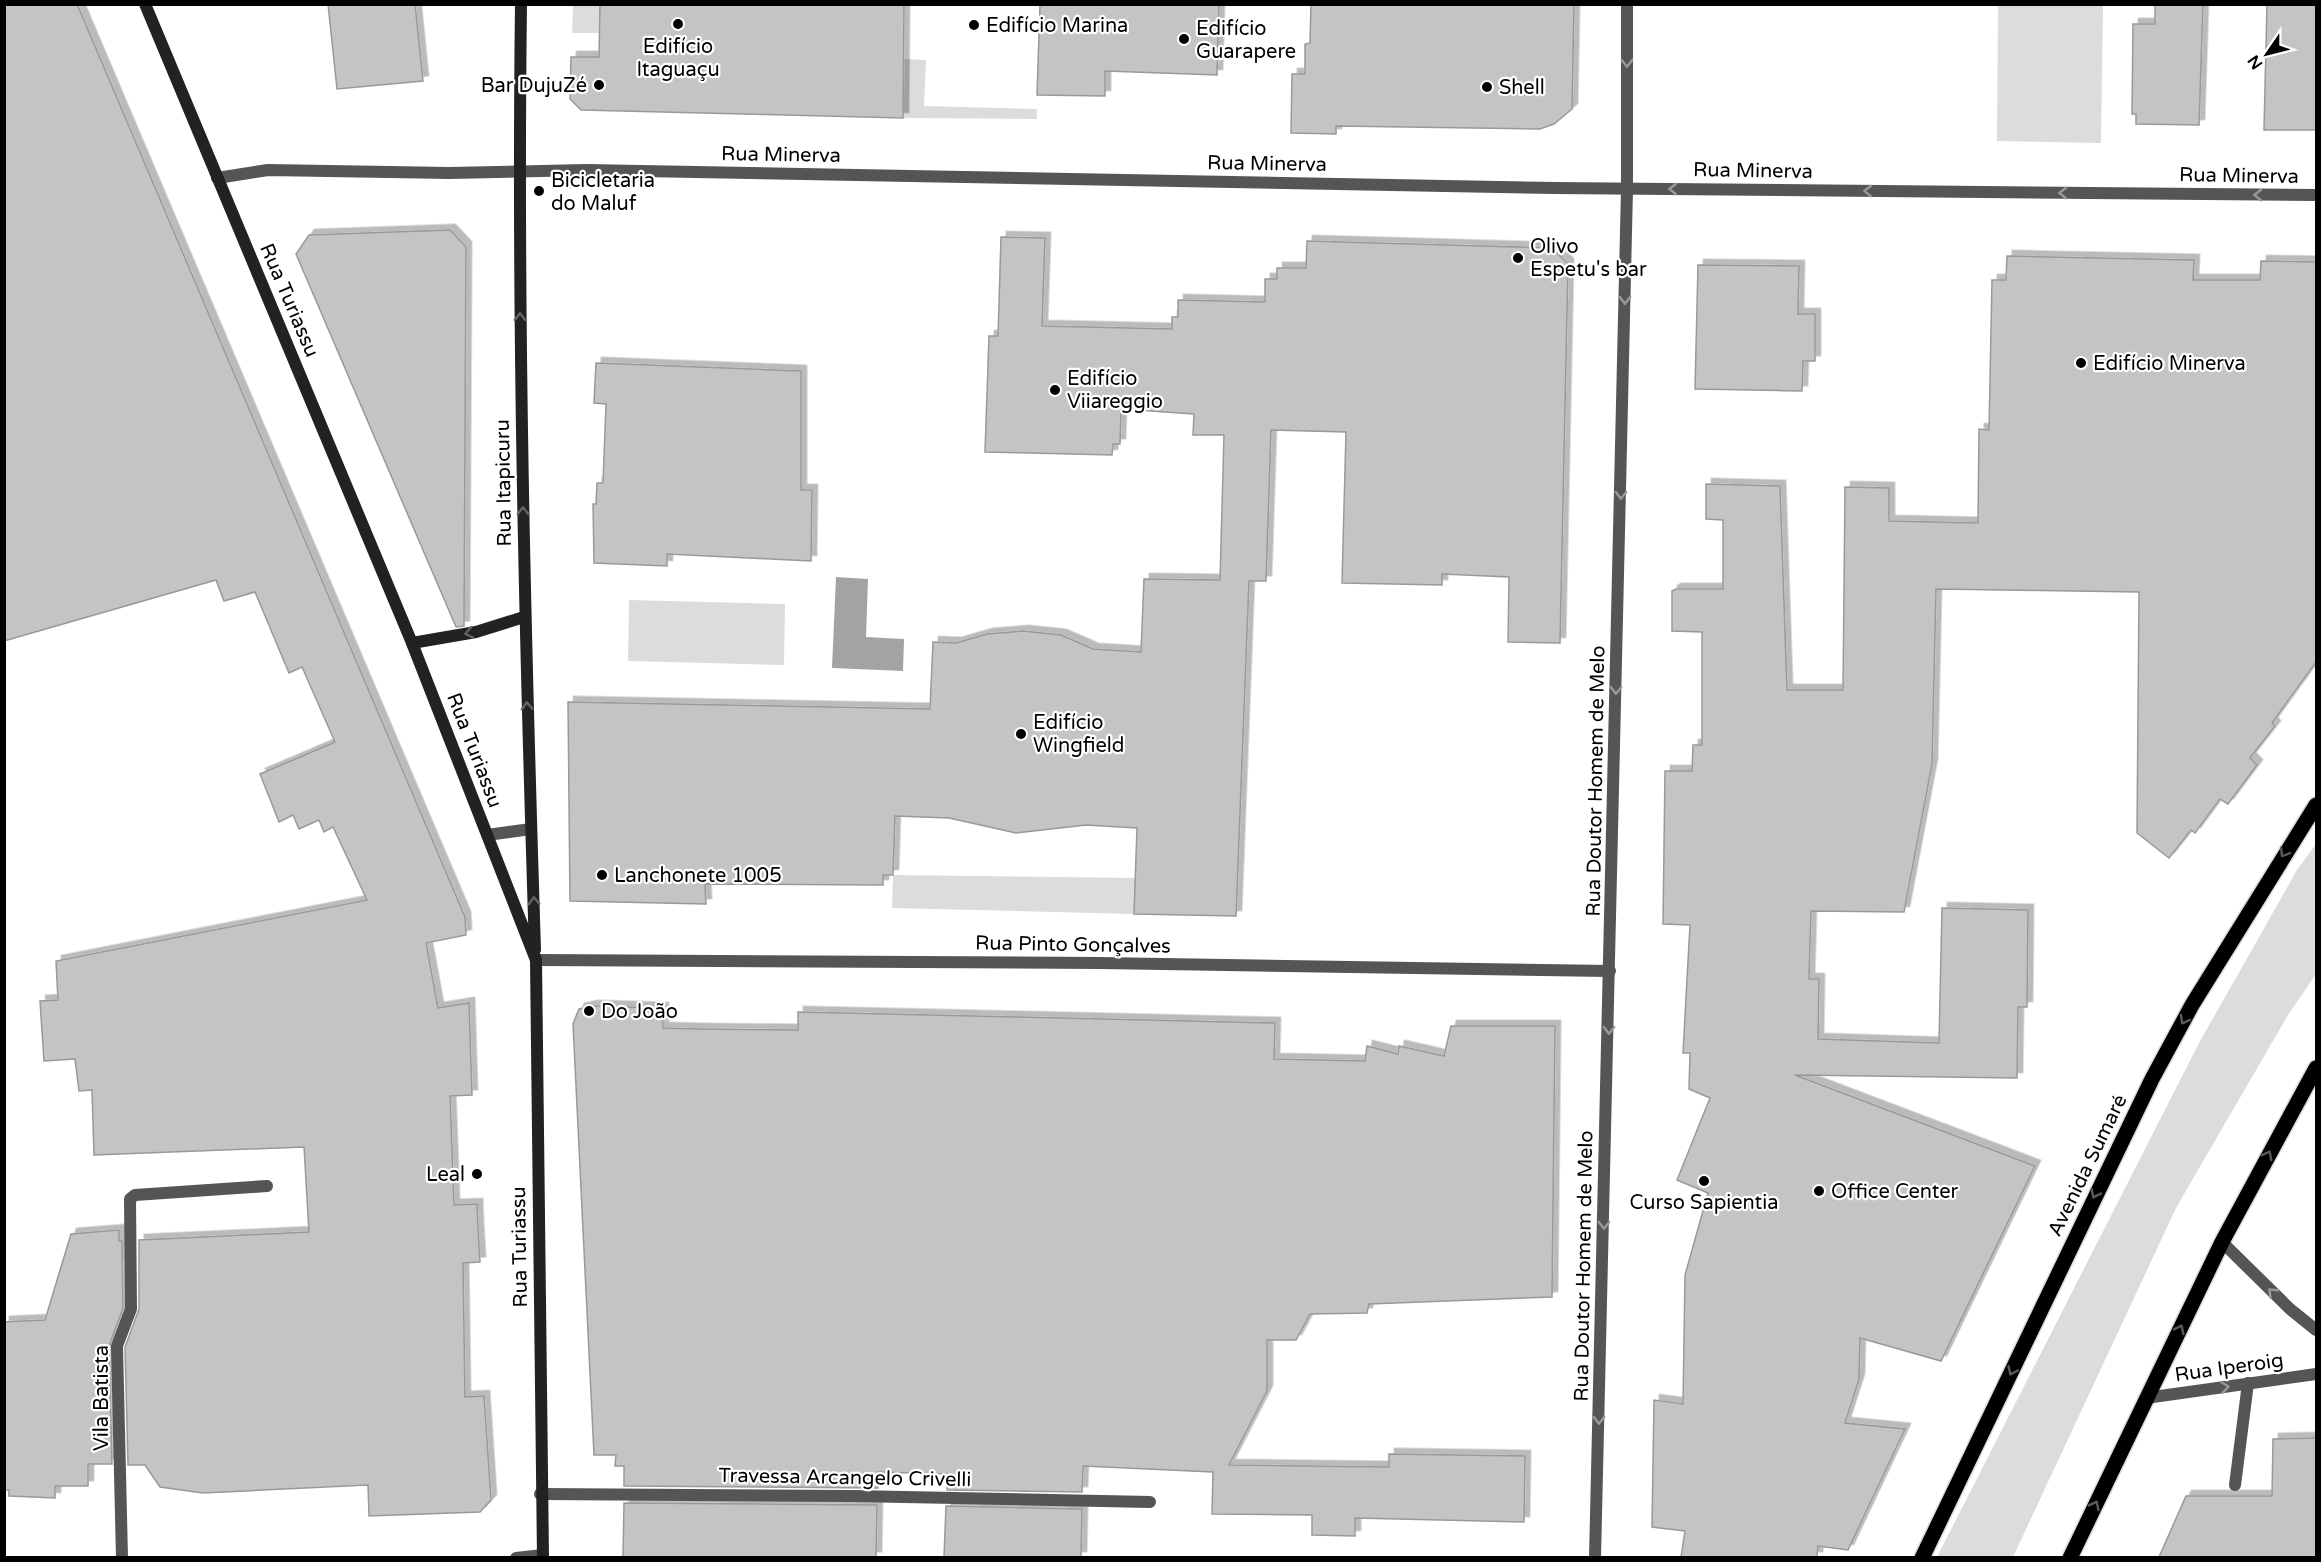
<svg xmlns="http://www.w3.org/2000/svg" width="2321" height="1562" viewBox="0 0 2321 1562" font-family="'Varela Round',sans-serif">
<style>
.green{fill:#dcdcdc}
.water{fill:#a3a3a3}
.building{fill:#c4c4c4;stroke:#999;stroke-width:1.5;filter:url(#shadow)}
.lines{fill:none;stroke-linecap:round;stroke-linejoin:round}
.primary-casing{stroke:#dbdbdb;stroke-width:18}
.lane{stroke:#555;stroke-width:12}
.street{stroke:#555;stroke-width:12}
.secondary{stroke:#222;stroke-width:12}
.primary{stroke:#000;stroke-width:15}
.oneway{stroke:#999}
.oneway2{stroke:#646464}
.oneway3{stroke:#595959}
.poi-dot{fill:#000;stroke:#fff;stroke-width:2}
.labels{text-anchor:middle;stroke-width:4.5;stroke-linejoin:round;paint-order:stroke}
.poi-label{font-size:20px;fill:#000;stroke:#fff;text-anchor:start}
.street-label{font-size:20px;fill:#000;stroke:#fff}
</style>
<defs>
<filter id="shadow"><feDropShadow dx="5.5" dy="-5.5" stdDeviation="0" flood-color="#0004"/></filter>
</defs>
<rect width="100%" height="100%" fill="#fff"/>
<g class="green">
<polygon points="573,5 600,5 600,8 608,15 608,33 572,33"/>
<polygon points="1998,5 2103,5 2101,143 1997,141"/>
<polygon points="904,59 926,60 924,106 1037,109 1037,119 903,118"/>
<polygon points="629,600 785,604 784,665 628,661"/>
<polygon points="2316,844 2316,974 2288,1015 2176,1208 2013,1557 1937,1557 2199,1043 2297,870"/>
<polygon points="893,875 1136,878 1134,914 892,908"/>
</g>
<polygon class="water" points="836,577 868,579 866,637 904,639 903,671 832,668"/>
<g class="building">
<polygon points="4,4 77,4 465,917 466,935 426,943 438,1008 469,1003 472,1095 450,1096 454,1205 477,1204 478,1229 480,1262 463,1263 465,1397 484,1396 491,1500 480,1512 369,1516 368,1485 203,1493 160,1487 145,1465 128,1465 125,1347 139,1309 139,1240 309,1232 304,1147 94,1155 92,1090 79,1091 75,1059 44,1061 40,1001 58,1000 56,961 367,900 333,827 324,832 319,820 299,829 293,815 279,822 260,774 335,742 302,667 289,673 255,592 224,601 216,580 4,641"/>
<polygon points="328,4 415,4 423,81 337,89"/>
<polygon points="600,4 904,4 903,118 581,110 570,99 571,57 599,57"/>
<polygon points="1040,4 1219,4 1217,75 1105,71 1105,96 1037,95"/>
<polygon points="1311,4 1574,4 1572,109 1554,124 1540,129 1336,126 1336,134 1291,133 1292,74 1305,74 1305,44 1310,43"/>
<polygon points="2155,4 2203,4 2199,125 2136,124 2136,114 2132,114 2133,24 2155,24"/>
<polygon points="2267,4 2316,4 2316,130 2264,130"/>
<polygon points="450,230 466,247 464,626 456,627 296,254 309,235"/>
<polygon points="1001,237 1045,238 1042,326 1172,329 1172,317 1178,317 1178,300 1265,302 1265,279 1277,279 1277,268 1306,268 1307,241 1552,248 1568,264 1560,643 1508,642 1509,577 1442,574 1442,585 1342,583 1346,432 1271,430 1266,581 1249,581 1236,916 1134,914 1137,828 1086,825 1016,833 949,818 895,816 893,875 883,875 883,885 705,884 706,904 570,901 568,702 930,709 933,642 956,643 987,634 1023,631 1061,635 1093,649 1141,652 1144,579 1220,580 1224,435 1193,435 1194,414 1121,409 1120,444 1113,444 1112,455 985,452 989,336 998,336"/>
<polygon points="2007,256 2194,260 2193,280 2260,280 2261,261 2316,262 2316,662 2272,723 2275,726 2250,758 2257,765 2228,804 2220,799 2195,833 2191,830 2169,858 2137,833 2139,592 1936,589 1932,764 1904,912 1811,911 1809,979 1819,979 1818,1039 1939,1043 1942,908 2028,910 2027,1007 2018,1007 2017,1078 1795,1075 2035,1166 1941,1361 1860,1338 1859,1379 1845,1423 1905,1429 1848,1550 1818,1546 1817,1557 1681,1557 1685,1531 1652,1527 1654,1400 1683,1404 1685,1275 1708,1193 1677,1180 1710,1098 1689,1089 1690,1053 1683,1053 1690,925 1663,924 1665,771 1692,771 1693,745 1702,745 1702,632 1672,631 1672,591 1676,589 1723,589 1723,520 1706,519 1706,484 1780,486 1787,690 1843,690 1845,487 1889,488 1889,521 1978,523 1979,429 1989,430 1992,280 2006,280"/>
<polygon points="1698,265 1799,266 1798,314 1815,314 1815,361 1803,361 1802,391 1695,389"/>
<polygon points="596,363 801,371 801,490 812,490 811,561 667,554 667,566 594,563 593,504 596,504 597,483 603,483 606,404 594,403"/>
<polygon points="592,1006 663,1008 663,1028 698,1029 798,1030 798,1012 1275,1023 1274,1059 1365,1061 1367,1046 1398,1054 1399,1046 1444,1056 1451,1026 1555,1026 1552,1297 1369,1304 1367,1313 1310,1314 1296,1340 1267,1340 1267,1391 1229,1465 1389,1467 1389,1454 1525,1456 1524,1522 1355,1518 1355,1536 1312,1535 1312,1515 1212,1514 1213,1472 1083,1466 1082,1492 947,1490 947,1474 878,1472 878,1488 624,1486 624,1466 615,1466 616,1455 594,1455 573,1024 579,1009"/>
<polygon points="119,1230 119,1241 122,1241 123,1308 109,1346 112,1464 88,1464 88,1486 55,1486 55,1498 9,1496 9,1490 4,1490 4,1322 45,1320 71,1234"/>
<polygon points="2316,1438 2316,1557 2159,1557 2186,1496 2272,1496 2273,1439"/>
<polygon points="624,1503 877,1505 876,1557 623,1557"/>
<polygon points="946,1506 1082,1509 1081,1557 944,1557"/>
</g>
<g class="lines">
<g class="primary-casing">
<g id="primary">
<polyline points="1922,1558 2152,1079 2192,1005 2316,805"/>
<polyline points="2070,1558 2222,1242 2316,1068"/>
</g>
</g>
<g class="lane">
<polyline points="487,835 531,829"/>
<polyline points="2235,1485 2248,1383"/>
</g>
<g class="street">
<polyline points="217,178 268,170 449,173 586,170 1556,188 2316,195"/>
<polyline points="536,960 1100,963 1610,971"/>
<polyline points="2222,1242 2290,1309 2316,1330"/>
<polyline points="2146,1398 2316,1374"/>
<polyline points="540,1494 853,1496 1150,1502"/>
<polyline points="122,1558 117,1346 131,1309 130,1199 135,1195 267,1186"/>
<polyline points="516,1558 543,1555"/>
<polyline points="1595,1558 1627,189 1627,4"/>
</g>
<g class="secondary">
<polyline points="145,4 412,643 536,960 543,1558"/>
<path d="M521 4C517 320 525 634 535 950"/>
<polyline points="412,643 476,632 524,617"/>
</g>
<use href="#primary" class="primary"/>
</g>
<defs><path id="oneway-chevron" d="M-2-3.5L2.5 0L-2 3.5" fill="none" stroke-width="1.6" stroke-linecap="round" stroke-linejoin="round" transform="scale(1.5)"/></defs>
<g class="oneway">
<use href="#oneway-chevron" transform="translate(1627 63) rotate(90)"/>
<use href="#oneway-chevron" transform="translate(1673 189) rotate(-179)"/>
<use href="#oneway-chevron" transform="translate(1868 191) rotate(-179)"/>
<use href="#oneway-chevron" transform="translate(2063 193) rotate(-179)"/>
<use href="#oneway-chevron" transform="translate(2258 195) rotate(-179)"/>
<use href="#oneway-chevron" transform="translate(1625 300) rotate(91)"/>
<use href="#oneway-chevron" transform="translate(1621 495) rotate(91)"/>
<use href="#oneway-chevron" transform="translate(1616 690) rotate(91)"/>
<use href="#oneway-chevron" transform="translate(1609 1030) rotate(91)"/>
<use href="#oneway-chevron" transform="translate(1604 1225) rotate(91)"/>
<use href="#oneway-chevron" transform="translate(2272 1292) rotate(-136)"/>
<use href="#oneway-chevron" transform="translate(2225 1387) rotate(-8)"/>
<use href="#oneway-chevron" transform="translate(1599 1420) rotate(91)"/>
</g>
<g class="oneway2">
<use href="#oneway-chevron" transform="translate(520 317) rotate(-91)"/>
<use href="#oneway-chevron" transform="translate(523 511) rotate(-91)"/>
<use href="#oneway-chevron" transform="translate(469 633) rotate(169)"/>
<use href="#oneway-chevron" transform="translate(527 706) rotate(-92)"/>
<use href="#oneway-chevron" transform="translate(534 901) rotate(-92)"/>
</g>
<g class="oneway3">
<use href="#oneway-chevron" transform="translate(2284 853) rotate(122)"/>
<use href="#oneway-chevron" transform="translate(2184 1020) rotate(119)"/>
<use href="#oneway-chevron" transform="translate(2268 1155) rotate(-62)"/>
<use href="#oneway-chevron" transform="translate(2095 1194) rotate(115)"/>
<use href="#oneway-chevron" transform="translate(2180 1329) rotate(-64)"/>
<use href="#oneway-chevron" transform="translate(2012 1371) rotate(115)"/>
<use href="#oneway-chevron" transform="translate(2095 1505) rotate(-64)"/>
</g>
<g class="poi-dot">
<circle cx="678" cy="24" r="6"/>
<circle cx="974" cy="25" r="6"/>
<circle cx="1184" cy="39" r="6"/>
<circle cx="599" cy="85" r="6"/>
<circle cx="1487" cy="87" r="6"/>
<circle cx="539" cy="191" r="6"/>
<circle cx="1518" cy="258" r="6"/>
<circle cx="2081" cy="363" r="6"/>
<circle cx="1055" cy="390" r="6"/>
<circle cx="1021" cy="734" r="6"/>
<circle cx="602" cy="875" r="6"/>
<circle cx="589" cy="1011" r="6"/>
<circle cx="477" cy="1174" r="6"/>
<circle cx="1704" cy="1181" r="6"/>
<circle cx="1819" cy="1191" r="6"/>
</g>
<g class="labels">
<g class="poi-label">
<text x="986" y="32">Edifício Marina</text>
<text x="1196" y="35">Edifício<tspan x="1196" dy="23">Guarapere</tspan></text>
<text x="678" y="53" text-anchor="middle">Edifício<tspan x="678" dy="23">Itaguaçu</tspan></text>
<text x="587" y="92" text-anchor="end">Bar DujuZé</text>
<text x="1499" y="94">Shell</text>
<text x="551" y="187">Bicicletaria<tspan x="551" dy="23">do Maluf</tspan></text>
<text x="1530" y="253">Olivo<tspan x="1530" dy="23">Espetu's bar</tspan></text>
<text x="2093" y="370">Edifício Minerva</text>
<text x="1067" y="385">Edifício<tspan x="1067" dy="23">Viiareggio</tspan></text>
<text x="1033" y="729">Edifício<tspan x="1033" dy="23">Wingfield</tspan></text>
<text x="614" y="882">Lanchonete 1005</text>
<text x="601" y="1018">Do João</text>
<text x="465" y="1181" text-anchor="end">Leal</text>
<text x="1831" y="1198">Office Center</text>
<text x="1704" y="1209" text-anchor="middle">Curso Sapientia</text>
</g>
<g class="street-label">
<text transform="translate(781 154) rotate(1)" y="7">Rua Minerva</text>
<text transform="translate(1267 163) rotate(1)" y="7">Rua Minerva</text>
<text transform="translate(1753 170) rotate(1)" y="7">Rua Minerva</text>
<text transform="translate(2239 175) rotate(1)" y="7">Rua Minerva</text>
<text transform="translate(290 300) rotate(67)" y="7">Rua Turiassu</text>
<text transform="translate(503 483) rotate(-91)" y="7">Rua Itapicuru</text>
<text transform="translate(475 750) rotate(69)" y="7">Rua Turiassu</text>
<text transform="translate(1595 781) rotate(-89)" y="7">Rua Doutor Homem de Melo</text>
<text transform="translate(1073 944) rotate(1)" y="7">Rua Pinto Gonçalves</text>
<text transform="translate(2087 1165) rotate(-64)" y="7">Avenida Sumaré</text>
<text transform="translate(519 1247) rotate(-91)" y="7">Rua Turiassu</text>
<text transform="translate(1583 1266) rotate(-89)" y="7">Rua Doutor Homem de Melo</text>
<text transform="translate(2229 1367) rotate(-8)" y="7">Rua Iperoig</text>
<text transform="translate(101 1398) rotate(-90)" y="7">Vila Batista</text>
<text transform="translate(845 1477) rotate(1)" y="7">Travessa Arcangelo Crivelli</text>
</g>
</g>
<rect width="2321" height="1562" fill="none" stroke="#000000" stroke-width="12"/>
<g transform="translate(2267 54) rotate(235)" stroke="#ffffff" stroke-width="4.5" paint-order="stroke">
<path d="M0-4.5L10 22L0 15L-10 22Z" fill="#000000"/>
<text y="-9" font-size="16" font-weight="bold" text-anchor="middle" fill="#000000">N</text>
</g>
</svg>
